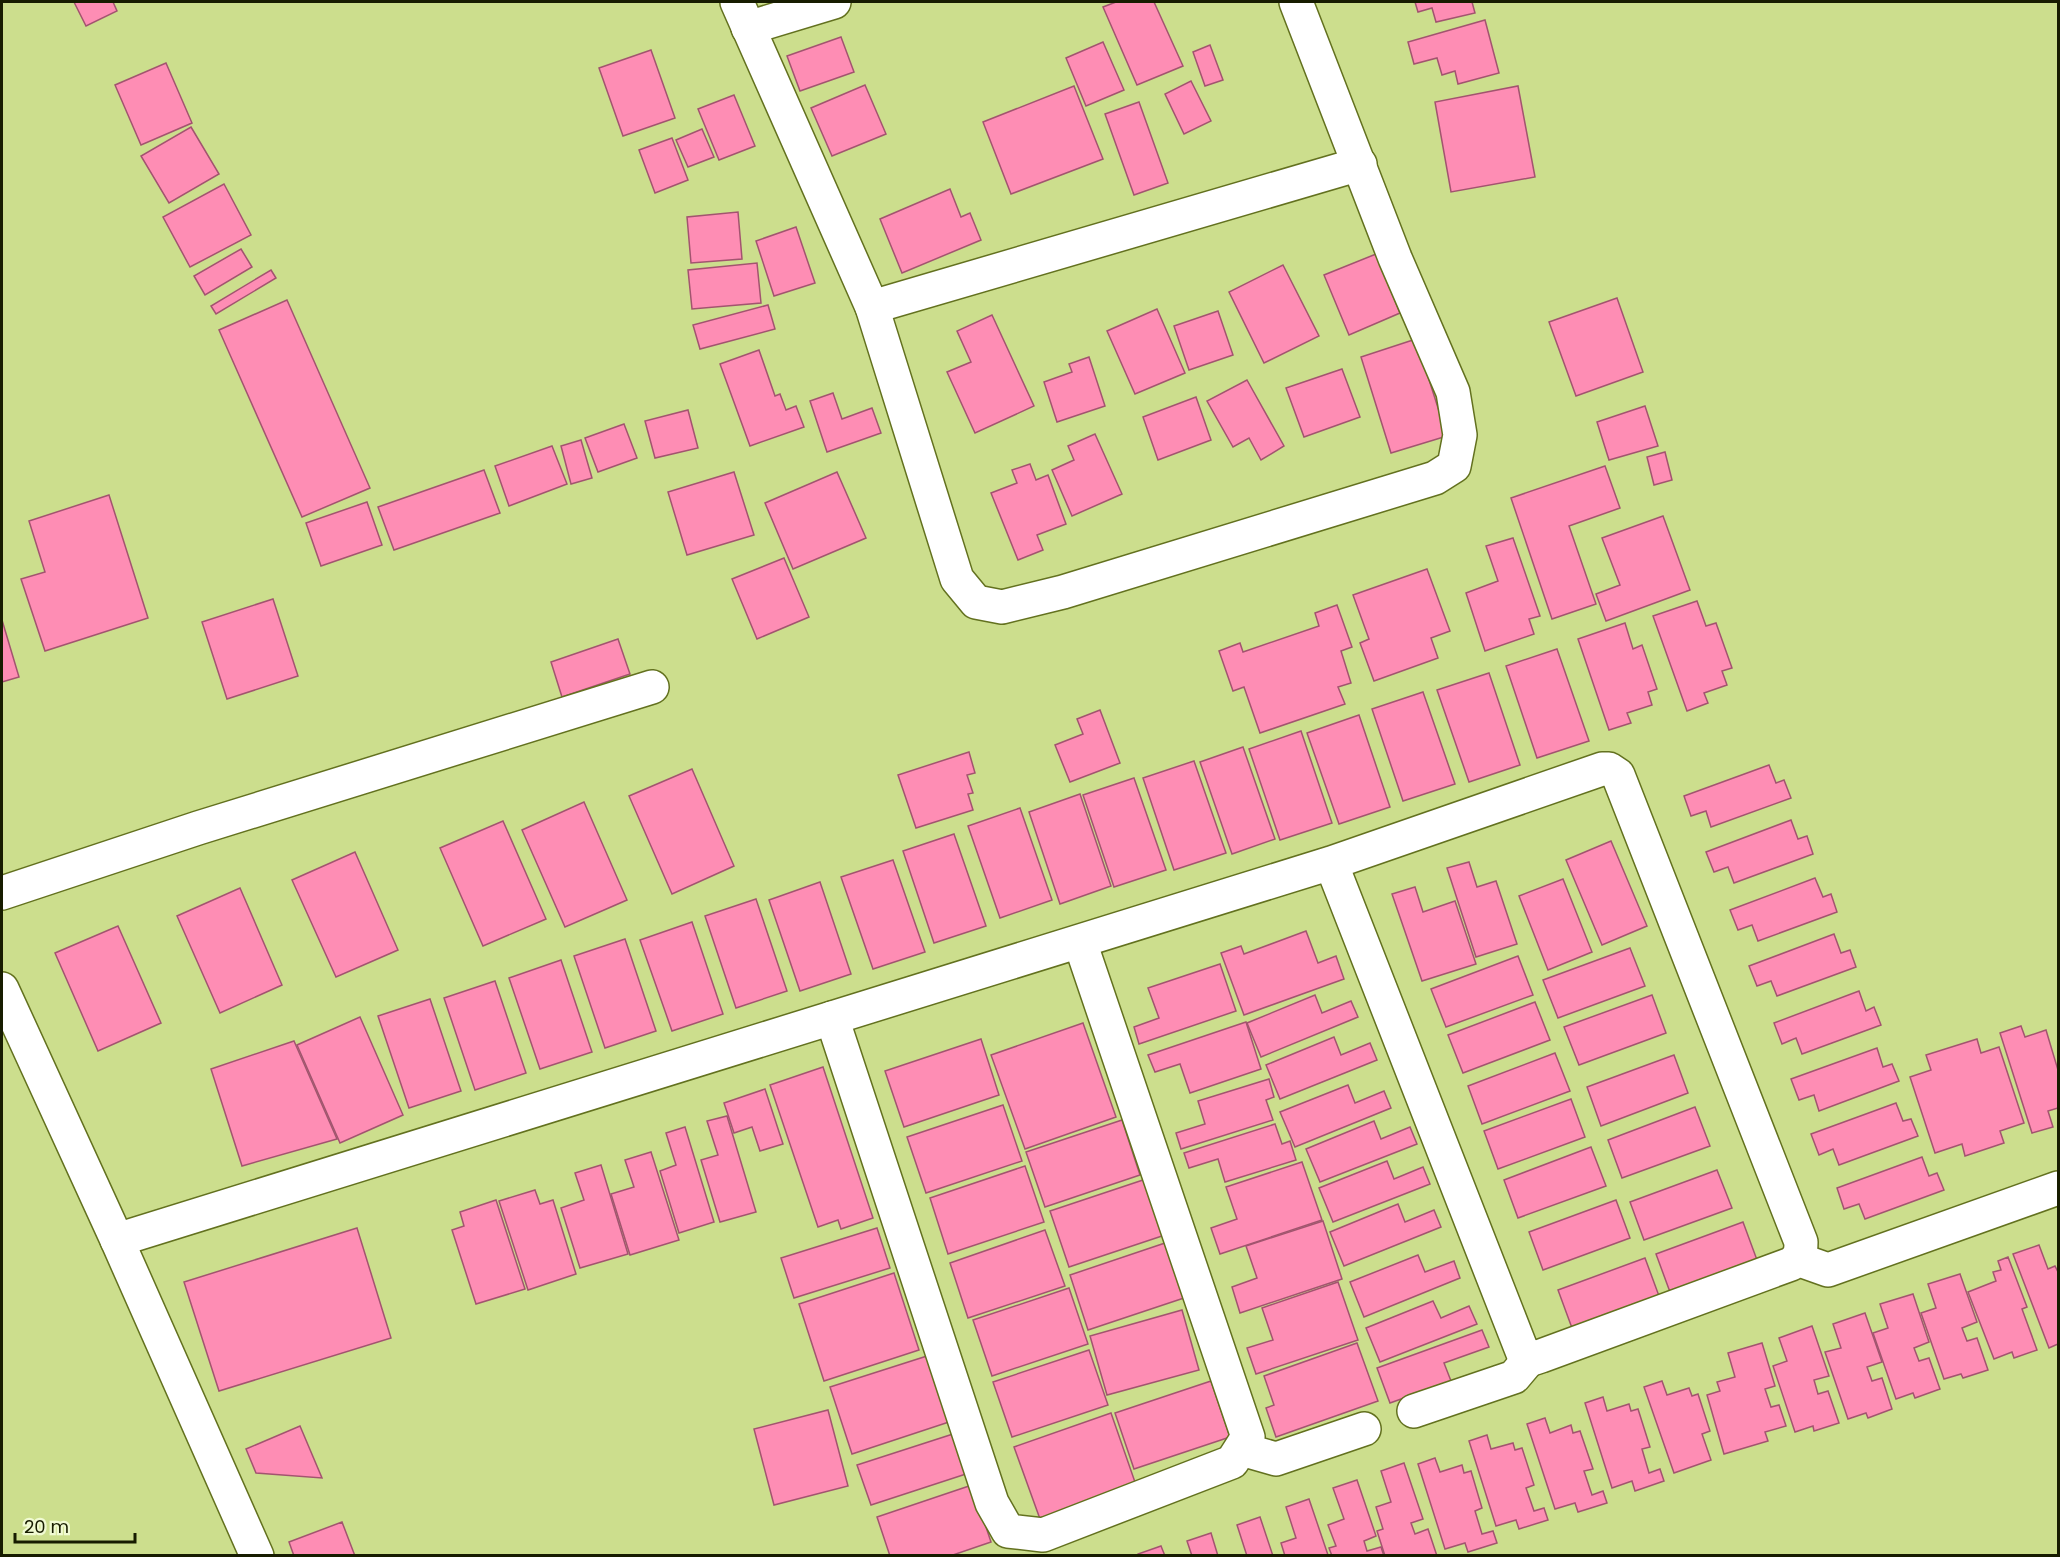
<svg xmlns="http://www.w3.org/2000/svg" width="2060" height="1557" viewBox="0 0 2060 1557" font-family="Poppins,sans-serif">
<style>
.building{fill:#fe8db4;stroke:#a2546f;stroke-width:1.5}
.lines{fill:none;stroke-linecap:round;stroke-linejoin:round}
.street-casing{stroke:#63711f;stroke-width:36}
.street{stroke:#fff;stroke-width:33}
</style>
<rect width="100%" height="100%" fill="#ccde8d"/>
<g class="building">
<polygon points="74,2 113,2 117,11 86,26"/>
<polygon points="1116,2 1154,2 1183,66 1137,85 1103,7"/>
<polygon points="1415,2 1472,2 1475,13 1436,22 1432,8 1418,12"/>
<polygon points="1485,20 1499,73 1458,84 1455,71 1442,75 1437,58 1414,64 1408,42"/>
<polygon points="841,37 854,72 800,91 787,56"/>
<polygon points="1103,42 1124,90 1086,106 1066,58"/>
<polygon points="1210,45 1223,80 1205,86 1193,52"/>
<polygon points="651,50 675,118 623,136 599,68"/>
<polygon points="166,63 192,123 141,145 115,85"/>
<polygon points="1191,81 1211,121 1184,134 1165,94"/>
<polygon points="865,85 886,134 832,156 811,108"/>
<polygon points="1074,86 1103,159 1011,194 983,122"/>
<polygon points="1518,86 1535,177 1451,192 1435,102"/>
<polygon points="734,95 755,146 719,160 698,109"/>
<polygon points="1139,102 1168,183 1134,195 1105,114"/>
<polygon points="191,127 219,174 169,203 141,156"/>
<polygon points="702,129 714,157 688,167 676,140"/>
<polygon points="672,138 688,180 655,193 639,150"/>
<polygon points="224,184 251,235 190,267 163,217"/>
<polygon points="950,189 961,217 970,213 981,240 902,273 880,219"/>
<polygon points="738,212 742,259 691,263 687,217"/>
<polygon points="796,227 815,283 774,296 756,241"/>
<polygon points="241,249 252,267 205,295 194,276"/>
<polygon points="1376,254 1400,313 1349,335 1324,275"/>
<polygon points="757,263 761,303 692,309 688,270"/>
<polygon points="1283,265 1319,336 1264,363 1229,292"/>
<polygon points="271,270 276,278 216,314 211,306"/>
<polygon points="1617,298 1643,372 1576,396 1549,322"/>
<polygon points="287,300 370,488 302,517 219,330"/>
<polygon points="768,305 775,329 700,349 693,325"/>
<polygon points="1157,309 1185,373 1135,394 1107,331"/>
<polygon points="1218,311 1233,355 1189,370 1174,326"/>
<polygon points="992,315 1034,406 975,433 947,372 971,362 957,331"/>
<polygon points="1416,339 1447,436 1391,453 1361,357"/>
<polygon points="759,350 775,396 780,394 786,410 796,406 804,427 750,446 720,364"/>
<polygon points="1089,357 1105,406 1057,422 1044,382 1072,372 1069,364"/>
<polygon points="1342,369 1360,417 1304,437 1286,388"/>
<polygon points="1247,380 1284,446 1261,460 1249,438 1233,447 1207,401"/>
<polygon points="833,393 842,419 872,408 881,433 827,452 810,401"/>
<polygon points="1196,397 1211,440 1158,460 1143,417"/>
<polygon points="1645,406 1658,446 1609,460 1597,422"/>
<polygon points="688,410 698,448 655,458 645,421"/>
<polygon points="624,424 637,458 598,472 585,438"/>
<polygon points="1095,434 1122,494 1072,516 1052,470 1074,460 1068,446"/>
<polygon points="581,440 592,478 571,484 561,446"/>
<polygon points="552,446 567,484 509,506 495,466"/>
<polygon points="1665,452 1672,480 1654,485 1647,457"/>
<polygon points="1030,464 1036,480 1048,475 1066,524 1037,535 1043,550 1018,560 991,493 1017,483 1012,470"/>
<polygon points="1605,466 1620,508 1569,526 1596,604 1552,619 1511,498"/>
<polygon points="484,470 500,513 394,550 378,507"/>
<polygon points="734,472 754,535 687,555 668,492"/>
<polygon points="837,472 866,538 793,569 765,503"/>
<polygon points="109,495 148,618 45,651 21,579 45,572 29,521"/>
<polygon points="367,502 382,545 321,566 306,523"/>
<polygon points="1663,516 1690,590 1606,621 1596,594 1620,585 1602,538"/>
<polygon points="1513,538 1540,616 1529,619 1534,634 1485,651 1466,593 1498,581 1486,546"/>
<polygon points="784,558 809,617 757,639 732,579"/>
<polygon points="1427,569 1450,631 1431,638 1438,658 1374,681 1360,643 1369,639 1353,595"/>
<polygon points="273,599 298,676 227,699 202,622"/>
<polygon points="1697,601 1706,626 1716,623 1732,668 1722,671 1727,685 1704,693 1708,703 1687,711 1653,616"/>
<polygon points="1337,605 1352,647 1341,651 1351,683 1338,687 1345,704 1260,733 1244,687 1233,691 1219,651 1240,643 1243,652 1319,626 1315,613"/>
<polygon points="2,620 19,677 2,682"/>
<polygon points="1625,623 1633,649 1642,645 1657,689 1648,692 1652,705 1627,713 1631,723 1609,730 1578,639"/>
<polygon points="618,639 630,674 562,697 551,662"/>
<polygon points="1557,649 1589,741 1537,758 1506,666"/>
<polygon points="1489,673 1520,765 1469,782 1437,690"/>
<polygon points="1423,692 1455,784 1403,801 1372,709"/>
<polygon points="1100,710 1120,763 1070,782 1055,745 1083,734 1077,719"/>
<polygon points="1359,715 1390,807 1339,824 1307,733"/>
<polygon points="1301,731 1332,823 1280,840 1249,749"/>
<polygon points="1243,747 1275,839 1232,854 1200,762"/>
<polygon points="969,752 975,773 967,775 973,793 968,794 973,810 916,828 898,775"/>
<polygon points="1194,761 1226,853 1174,870 1143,778"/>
<polygon points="1769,765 1776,783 1784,780 1791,798 1711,827 1706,811 1691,816 1684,796"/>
<polygon points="692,769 734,866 672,894 629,796"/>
<polygon points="1134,778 1166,870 1114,887 1083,795"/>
<polygon points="1080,794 1111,886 1060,904 1029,812"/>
<polygon points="584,802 627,900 565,927 522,830"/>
<polygon points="1020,808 1052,900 1000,918 968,826"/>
<polygon points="1791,820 1798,839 1807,836 1813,854 1734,883 1728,867 1714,872 1706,852"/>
<polygon points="503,821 546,919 483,946 440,848"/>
<polygon points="954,834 986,926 934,943 903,851"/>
<polygon points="1611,841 1647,926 1602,945 1566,860"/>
<polygon points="355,852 398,950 336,977 292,880"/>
<polygon points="893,860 925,952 873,969 841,877"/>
<polygon points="1469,862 1477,887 1496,881 1517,944 1476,957 1447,868"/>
<polygon points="1815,878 1823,897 1831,894 1837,912 1758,941 1752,925 1738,930 1730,910"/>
<polygon points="1563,879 1592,952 1548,970 1519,896"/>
<polygon points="820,882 851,974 800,991 769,900"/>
<polygon points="1415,887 1423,912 1455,901 1476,964 1422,981 1392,894"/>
<polygon points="240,888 282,985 220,1013 177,916"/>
<polygon points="756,899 787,991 736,1008 705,916"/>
<polygon points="692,922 723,1014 672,1031 640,940"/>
<polygon points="118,926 161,1023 98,1051 55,953"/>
<polygon points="1306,931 1318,963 1336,956 1344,979 1244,1015 1221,953 1241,946 1244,954"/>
<polygon points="1834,934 1841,953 1850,950 1856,967 1777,996 1771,981 1757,986 1749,966"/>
<polygon points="625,939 656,1031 605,1048 574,956"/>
<polygon points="1630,948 1645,986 1558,1018 1543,980"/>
<polygon points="1518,956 1533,995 1446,1027 1431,989"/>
<polygon points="561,960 592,1052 540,1069 509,978"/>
<polygon points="1220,964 1236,1011 1139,1044 1134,1027 1159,1018 1148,988"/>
<polygon points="495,981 526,1073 475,1090 444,998"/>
<polygon points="1859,991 1866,1011 1874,1007 1881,1025 1802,1054 1796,1038 1782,1044 1774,1023"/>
<polygon points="1315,995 1322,1013 1351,1001 1358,1017 1261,1057 1247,1023"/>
<polygon points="1652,995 1666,1033 1579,1065 1564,1027"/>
<polygon points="430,999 461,1091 409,1108 378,1016"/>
<polygon points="1535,1002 1550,1040 1463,1073 1448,1035"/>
<polygon points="360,1017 403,1115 340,1143 297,1045"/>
<polygon points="1246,1022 1261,1069 1190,1093 1180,1064 1155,1072 1148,1055"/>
<polygon points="1083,1023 1116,1117 1025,1149 991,1055"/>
<polygon points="2021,1026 2025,1037 2046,1030 2058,1070 2058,1108 2048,1111 2053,1127 2032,1133 2000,1033"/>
<polygon points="1334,1037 1341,1055 1370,1043 1377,1060 1280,1099 1266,1065"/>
<polygon points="981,1039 999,1095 904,1127 885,1071"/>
<polygon points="1977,1039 1981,1053 1999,1047 2024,1123 2000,1131 2004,1143 1965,1156 1962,1144 1935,1153 1910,1077 1931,1070 1926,1055"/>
<polygon points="294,1041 337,1139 242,1166 211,1069"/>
<polygon points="1877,1048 1883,1067 1892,1064 1899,1081 1819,1111 1814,1095 1799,1100 1791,1079"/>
<polygon points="1555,1053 1570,1091 1482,1124 1468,1086"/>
<polygon points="1674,1055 1688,1093 1601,1126 1587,1087"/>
<polygon points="823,1067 873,1218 841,1229 838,1220 818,1227 770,1085"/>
<polygon points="1269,1079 1274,1097 1266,1100 1273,1120 1181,1149 1176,1133 1205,1124 1198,1101"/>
<polygon points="1348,1085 1355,1103 1384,1091 1391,1108 1295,1147 1280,1112"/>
<polygon points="765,1089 783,1144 760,1151 752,1127 734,1133 724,1103"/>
<polygon points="1571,1099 1585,1137 1498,1169 1484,1131"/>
<polygon points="1896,1103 1903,1121 1911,1119 1918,1136 1839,1165 1833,1149 1819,1155 1811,1134"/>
<polygon points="1003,1105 1022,1161 926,1193 907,1137"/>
<polygon points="1695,1107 1710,1146 1622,1178 1608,1140"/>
<polygon points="727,1116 756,1212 720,1222 701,1160 718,1155 707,1121"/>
<polygon points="1122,1120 1140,1175 1045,1207 1026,1152"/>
<polygon points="1374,1121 1381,1139 1410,1127 1417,1144 1320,1182 1306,1149"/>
<polygon points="1275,1124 1282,1144 1290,1141 1296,1160 1225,1182 1218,1159 1189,1168 1184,1153"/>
<polygon points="685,1127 714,1222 679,1233 660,1171 676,1165 666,1133"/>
<polygon points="1591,1147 1606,1186 1518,1218 1504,1180"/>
<polygon points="651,1152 679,1240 630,1255 611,1194 634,1187 625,1160"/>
<polygon points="1922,1157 1929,1176 1937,1173 1944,1190 1865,1219 1859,1204 1844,1209 1837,1188"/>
<polygon points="1387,1161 1394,1179 1423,1167 1430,1184 1333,1222 1319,1188"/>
<polygon points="1302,1162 1322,1220 1220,1254 1211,1228 1237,1219 1226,1187"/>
<polygon points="601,1165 628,1254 580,1268 561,1208 584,1200 575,1173"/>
<polygon points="1025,1166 1044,1222 948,1254 930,1198"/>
<polygon points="1717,1170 1732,1208 1644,1240 1630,1202"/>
<polygon points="1146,1179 1165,1235 1069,1267 1050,1211"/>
<polygon points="535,1190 540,1204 553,1200 576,1274 528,1290 499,1201"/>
<polygon points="496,1200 525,1289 476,1304 452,1230 464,1226 460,1212"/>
<polygon points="1616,1200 1630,1238 1543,1270 1529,1232"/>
<polygon points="1398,1204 1405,1222 1434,1210 1441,1227 1344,1266 1330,1232"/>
<polygon points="1323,1221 1342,1279 1240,1313 1232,1287 1257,1278 1246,1246"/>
<polygon points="1743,1222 1757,1260 1670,1292 1656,1254"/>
<polygon points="357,1228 391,1338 219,1391 184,1282"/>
<polygon points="877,1228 890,1268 794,1298 781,1258"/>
<polygon points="1045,1230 1065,1286 968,1318 950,1263"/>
<polygon points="1165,1243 1184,1298 1088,1330 1070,1275"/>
<polygon points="2039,1245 2048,1269 2055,1266 2058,1272 2058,1344 2049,1348 2013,1254"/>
<polygon points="1418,1255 1425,1272 1454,1261 1460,1278 1364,1317 1350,1282"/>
<polygon points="2008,1257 2027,1307 2022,1309 2037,1350 2014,1358 2012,1352 1994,1359 1968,1292 1996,1281 1993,1272 2001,1270 1998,1261"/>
<polygon points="1645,1258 1659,1296 1572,1328 1558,1290"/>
<polygon points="894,1273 919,1350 824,1381 799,1304"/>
<polygon points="1960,1274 1977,1322 1962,1328 1967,1341 1977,1338 1988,1370 1963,1378 1961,1374 1944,1379 1921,1313 1936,1308 1928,1284"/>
<polygon points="1338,1282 1358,1340 1256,1374 1247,1348 1273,1340 1262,1308"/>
<polygon points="1069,1288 1088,1344 992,1376 973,1320"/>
<polygon points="1913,1294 1929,1342 1914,1348 1919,1361 1929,1358 1940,1389 1915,1398 1913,1393 1896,1399 1873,1333 1888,1328 1880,1304"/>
<polygon points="1433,1301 1441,1318 1469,1306 1477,1324 1380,1362 1366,1328"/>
<polygon points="1182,1310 1199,1370 1107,1395 1090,1336"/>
<polygon points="1865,1313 1882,1362 1867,1367 1872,1381 1882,1378 1892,1409 1868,1418 1866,1413 1848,1419 1825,1352 1841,1348 1833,1324"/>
<polygon points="1812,1326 1829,1376 1814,1380 1818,1394 1828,1391 1839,1423 1814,1431 1813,1426 1795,1432 1773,1366 1787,1361 1779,1338"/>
<polygon points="1482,1330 1489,1347 1444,1363 1451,1381 1390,1403 1377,1368"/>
<polygon points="1357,1343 1378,1401 1276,1437 1266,1408 1274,1405 1264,1376"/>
<polygon points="1762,1343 1775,1386 1765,1389 1771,1407 1779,1405 1786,1426 1765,1432 1768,1441 1724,1454 1707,1395 1720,1391 1717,1382 1735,1377 1728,1353"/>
<polygon points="1089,1350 1108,1405 1012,1437 993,1382"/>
<polygon points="927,1356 949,1422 852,1454 830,1387"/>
<polygon points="1211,1381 1230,1437 1134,1469 1115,1413"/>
<polygon points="1662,1381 1667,1395 1689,1388 1692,1396 1698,1394 1710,1431 1702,1434 1711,1460 1674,1473 1644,1387"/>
<polygon points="1603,1397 1607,1411 1629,1404 1631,1411 1638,1409 1650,1447 1642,1449 1649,1473 1660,1469 1664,1481 1635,1491 1632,1481 1612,1488 1585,1403"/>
<polygon points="828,1410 848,1486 774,1505 754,1429"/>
<polygon points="1111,1413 1136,1485 1040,1519 1014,1447"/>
<polygon points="1545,1418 1550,1433 1571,1425 1573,1433 1580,1431 1593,1469 1584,1471 1592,1495 1603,1491 1607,1503 1578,1512 1575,1503 1555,1509 1527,1424"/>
<polygon points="300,1426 322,1478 256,1473 246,1449"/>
<polygon points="953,1434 966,1474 871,1505 857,1465"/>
<polygon points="1487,1435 1491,1449 1513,1443 1515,1450 1522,1448 1534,1485 1526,1488 1534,1511 1544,1508 1548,1520 1519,1529 1516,1520 1496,1526 1469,1441"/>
<polygon points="1435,1458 1440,1472 1462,1465 1464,1473 1471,1471 1482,1508 1475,1511 1482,1534 1493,1531 1497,1543 1468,1552 1465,1543 1445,1549 1418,1464"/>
<polygon points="1404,1463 1423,1519 1411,1523 1415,1534 1428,1529 1437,1556 1385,1556 1377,1531 1383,1529 1376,1507 1391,1502 1381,1471"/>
<polygon points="1357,1480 1376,1536 1364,1541 1367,1551 1381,1547 1384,1556 1332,1556 1329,1548 1336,1546 1328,1525 1344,1519 1333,1488"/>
<polygon points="972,1485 991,1542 950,1556 890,1556 877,1517"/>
<polygon points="1309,1499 1328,1555 1285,1556 1281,1543 1296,1538 1286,1507"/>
<polygon points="1260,1517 1273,1556 1247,1556 1237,1525"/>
<polygon points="342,1522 355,1556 294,1556 289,1542"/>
<polygon points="1211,1533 1218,1556 1192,1556 1187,1541"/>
<polygon points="1161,1546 1165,1556 1138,1556 1138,1554"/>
</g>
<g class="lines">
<g class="street-casing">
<g id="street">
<polyline points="737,2 872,307 957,579 976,602 1002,607 1063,592 1435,478 1454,466 1460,435 1453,392 1395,258 1296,2"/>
<polyline points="748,28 834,2"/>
<polyline points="872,307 1360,164"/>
<polyline points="2,893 198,828 652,687"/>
<polyline points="2,989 117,1240 257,1556"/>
<polyline points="832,1018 992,1503 1008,1531 1043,1535 1232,1462 1248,1437 1080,942"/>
<path d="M117 1240 1331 863 1602 769H1609L1618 775 1801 1242C1801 1252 1800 1257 1791 1264L1541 1356 1535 1358 1524 1356 1331 863"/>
<polyline points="1797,1259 1828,1270 2058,1188"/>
<polyline points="1414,1411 1514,1377 1530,1358"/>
<polyline points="1241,1449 1276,1459 1364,1429"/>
</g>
</g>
<use href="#street" class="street"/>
</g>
<rect width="2060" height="1557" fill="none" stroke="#171c00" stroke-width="6"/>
<path d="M15 1533v9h120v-9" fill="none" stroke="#171c00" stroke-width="3"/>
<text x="24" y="1533" font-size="18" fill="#171c00" stroke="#f0fad2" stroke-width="4.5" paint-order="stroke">20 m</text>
</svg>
